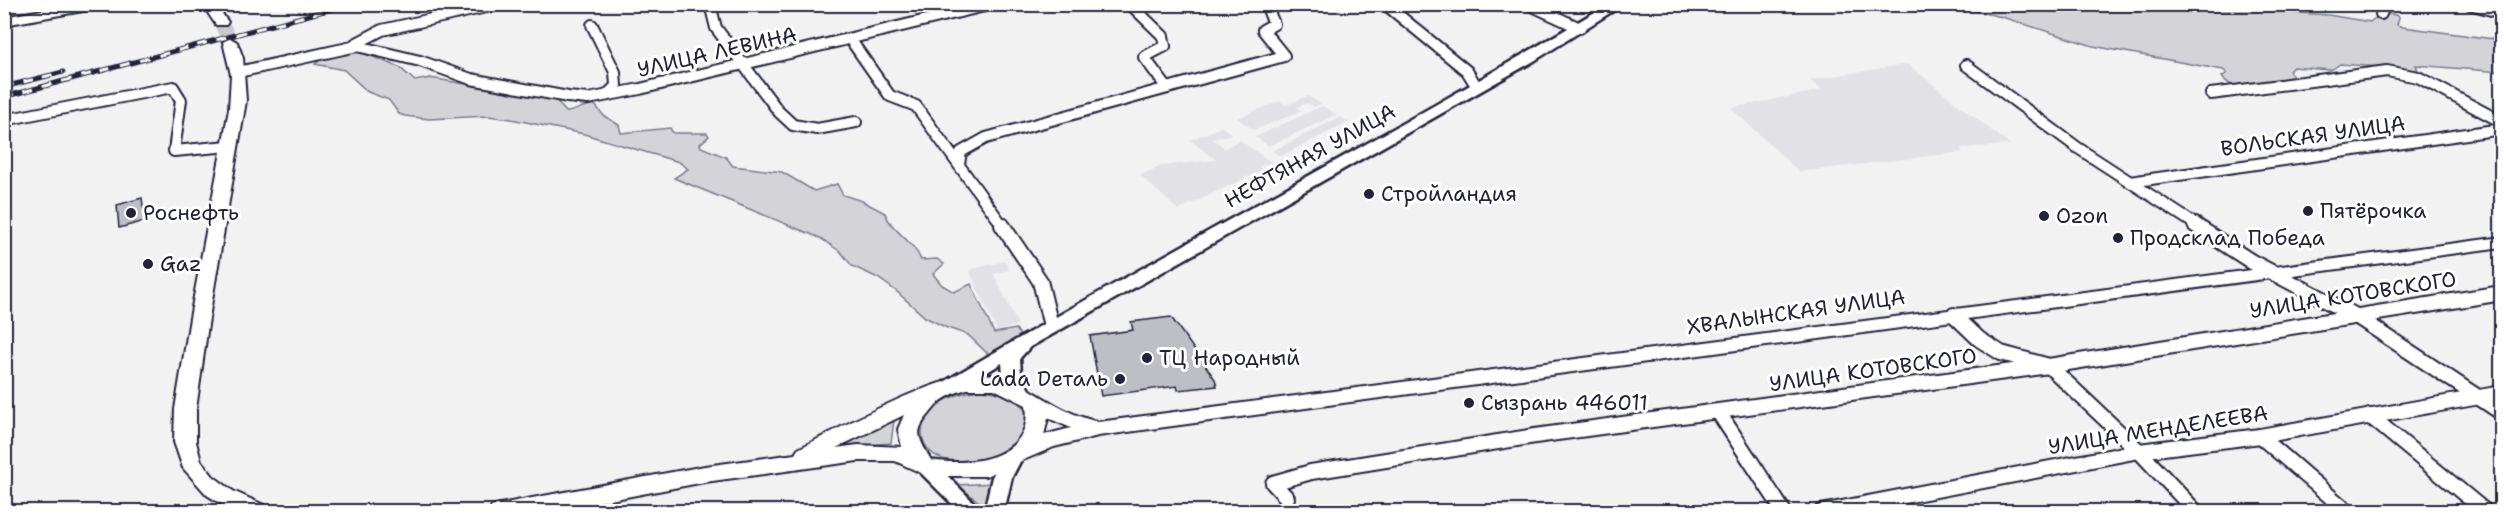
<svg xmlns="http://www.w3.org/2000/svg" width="2506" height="516" viewBox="0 0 2506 516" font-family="'Shantell Sans',sans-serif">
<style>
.built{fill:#e2e2e6}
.green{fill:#d3d3d8;stroke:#7a7a8a;stroke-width:1.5}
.building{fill:#bebec6;stroke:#22223b;stroke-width:1.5}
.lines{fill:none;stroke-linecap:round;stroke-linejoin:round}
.primary-tunnel{stroke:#c8c8ce;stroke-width:15;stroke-dasharray:15 8;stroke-linecap:butt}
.street-far1-casing{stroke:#22223b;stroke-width:14}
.street-casing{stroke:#22223b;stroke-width:18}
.secondary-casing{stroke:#22223b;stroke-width:5}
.primary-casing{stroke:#22223b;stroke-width:4}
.street-far1{stroke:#fff;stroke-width:10}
.street{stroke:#fff;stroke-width:14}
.secondary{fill:#fff;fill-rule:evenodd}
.primary{fill:#fff;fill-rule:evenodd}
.rail-casing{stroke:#22223b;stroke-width:5}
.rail{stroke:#fff;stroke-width:3;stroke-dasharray:10;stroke-linecap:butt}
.poi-dot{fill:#22223b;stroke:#fff;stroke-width:2}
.labels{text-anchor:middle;stroke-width:6;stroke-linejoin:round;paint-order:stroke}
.street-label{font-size:21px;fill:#22223b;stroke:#fff}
.poi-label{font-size:21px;fill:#22223b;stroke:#fff;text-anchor:start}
</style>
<rect width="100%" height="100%" fill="#f2f2f3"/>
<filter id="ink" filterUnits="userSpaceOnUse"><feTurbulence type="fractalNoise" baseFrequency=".0167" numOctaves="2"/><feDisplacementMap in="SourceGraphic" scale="12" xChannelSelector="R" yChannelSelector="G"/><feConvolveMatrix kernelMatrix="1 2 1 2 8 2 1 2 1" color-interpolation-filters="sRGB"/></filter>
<g filter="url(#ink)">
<g class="built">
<polygon points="1907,64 2010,145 1960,148 1963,152 1799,172 1731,108 1822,90 1810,80"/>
<polygon points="1308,96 1321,104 1314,107 1307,103 1297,107 1302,111 1254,130 1237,118 1280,101 1286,105"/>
<polygon points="1322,106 1337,114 1269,146 1255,137"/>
<polygon points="1340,117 1349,122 1281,156 1272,151"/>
<polygon points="1222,127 1232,134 1213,139 1225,148 1240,140 1271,162 1259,167 1262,170 1178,210 1140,175 1161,166 1216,160 1190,140"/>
<polygon points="1005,261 1009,270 994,274 1018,325 997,331 969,270"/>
</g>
<g class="green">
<path d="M2111 4 2137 12 2152 5 2177 4 2328 15 2370 22C2378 15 2391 11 2399 17L2397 25 2403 27 2501 40V72L2416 65 2418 70 2340 64 2331 70 2293 67 2289 71 2295 79C2275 83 2236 97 2222 77L2227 73 2223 70 2093 46 2002 17 1949 5Z"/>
<path d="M355 50 399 67 415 81 430 78 555 99 566 112C576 112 583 104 595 105L604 116 619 125 621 133 670 128 673 133H707L709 136 700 144 701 147 726 157 733 166 782 172 814 191 837 184 843 195 862 201 885 213C892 232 913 240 921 260L937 259 944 264 933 274 942 285 954 292 971 284 994 333 1016 329 1021 336 1020 340 993 354 987 353 968 335 945 327 925 317 896 291 878 278 852 266 841 252 820 238 674 178 688 169 679 162 584 134 511 119 488 116 429 119 405 116 399 114 389 100 368 92 344 70 315 64 323 58Z"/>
<path d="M980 390C1070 398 1014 476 947 460 918 454 914 422 937 405 950 396 964 392 980 390Z"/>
<polygon points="894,420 891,443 839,447"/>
<polygon points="994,483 988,509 958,485"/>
</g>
<g class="building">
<polygon points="142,198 145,221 119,228 117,205"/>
<polygon points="1171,317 1215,379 1217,386 1178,390 1177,386 1101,396 1090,336 1133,330 1131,322"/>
</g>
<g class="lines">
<polyline class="primary-tunnel" points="221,22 230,42"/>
<g class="street-far1-casing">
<g id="street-far1">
<polyline points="710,4 716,28 779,112 793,125 817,129 856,122"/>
<polyline points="1130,4 1163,36 1165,46 1144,57 1167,88"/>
<polyline points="1385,4 1467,71 1477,87"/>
<polyline points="1528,4 1580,28"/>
<polyline points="2470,4 2502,13"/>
<polyline points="2381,14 2385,4"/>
<polyline points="592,25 615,72 616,86 607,95"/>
<polyline points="850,39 890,96 916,106 1003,226"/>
<polyline points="357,46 355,44 382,30 500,4"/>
<polyline points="1966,65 2078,148 2198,226"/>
<polyline points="238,72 357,46 420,61 471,79 568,97 588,99 640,89 993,4"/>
<polyline points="2211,94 2387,71 2418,77 2502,122"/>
<polyline points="4,120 173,87 181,100 174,151 229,146"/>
<polyline points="959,164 961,152 986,138 1284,56 1263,30 1274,24 1269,12 1273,5"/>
<polyline points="2130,182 2502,129"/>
</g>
</g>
<g class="street-casing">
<g id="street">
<polyline points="1002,225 1040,281 1051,326"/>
<polyline points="2195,225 2252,262 2356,316 2502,413"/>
<polyline points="1954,315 1979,339 2001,353 2049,366 2139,451 2196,512"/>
<polyline points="1719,413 1784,512"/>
<polyline points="2370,416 2486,512"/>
<polyline points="2260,436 2348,512"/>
<polyline points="1287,498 1273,483 1311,472 1535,436 2049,366 2502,293"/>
<polyline points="1821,512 2139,451 2260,436 2502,393"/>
</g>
</g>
<g class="secondary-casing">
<g id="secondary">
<path d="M1608 4H1624L1534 61 1030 347 1020 358 1021 374 1030 392 1028 396H1014L1003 374 1002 363 958 390H944L942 386 944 382C1163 252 1390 136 1608 4Z"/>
<polygon points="1012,451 1019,453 1022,458 1012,477 1004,512 984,512 992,477 1005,453"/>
<polygon points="928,461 935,463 983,512 960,512 921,473 918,468 921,463"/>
</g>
</g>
<g class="primary-casing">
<g id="primary">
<polygon points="74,4 106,4 100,8 4,25 4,17"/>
<polygon points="202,4 215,4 228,22 226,25 216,25"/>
<polygon points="230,38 237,42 243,58 246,101 209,318 196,409 196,442 201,461 213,476 233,491 266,506 269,512 234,512 207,495 183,468 174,442 175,409 190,318 229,109 231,75 223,42"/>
<path d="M2502 237V247L1098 436 1054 447 986 476H928L895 461H858L705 482 547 512H489L492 506 500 504 705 466 795 454 798 449C844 427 950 364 998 376 1026 383 1046 402 1072 413 1080 417 1089 419 1098 422ZM967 389H994L1026 405C1034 458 971 467 931 460 914 431 915 431 936 406 944 397 954 393 967 389ZM904 415 898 429 902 447 858 445 836 448ZM1048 418 1071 428 1044 435Z"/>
</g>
</g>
<use href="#street-far1" class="street-far1"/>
<use href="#street" class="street"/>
<use href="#secondary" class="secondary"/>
<use href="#primary" class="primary"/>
<g class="rail-casing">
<g id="rail">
<polyline points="4,87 63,72"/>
<polyline points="4,97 350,4"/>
</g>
</g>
<use href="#rail" class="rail"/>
</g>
</g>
<g class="poi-dot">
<circle cx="1369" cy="194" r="6"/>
<circle cx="2308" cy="211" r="6"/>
<circle cx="131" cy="213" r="6"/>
<circle cx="2044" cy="216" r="6"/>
<circle cx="2118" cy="238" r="6"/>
<circle cx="148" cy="264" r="6"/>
<circle cx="1147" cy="358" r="6"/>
<circle cx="1120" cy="379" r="6"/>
<circle cx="1469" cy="403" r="6"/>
</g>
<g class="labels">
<g class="street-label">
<text transform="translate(717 52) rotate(-13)" y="7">УЛИЦА ЛЕВИНА</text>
<text transform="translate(2313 136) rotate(-8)" y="7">ВОЛЬСКАЯ УЛИЦА</text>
<text transform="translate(1310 156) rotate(-29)" y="7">НЕФТЯНАЯ УЛИЦА</text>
<text transform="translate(2353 295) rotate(-9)" y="7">УЛИЦА КОТОВСКОГО</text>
<text transform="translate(1796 312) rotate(-8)" y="7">ХВАЛЫНСКАЯ УЛИЦА</text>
<text transform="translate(1873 370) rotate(-8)" y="7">УЛИЦА КОТОВСКОГО</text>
<text transform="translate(2158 430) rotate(-9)" y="7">УЛИЦА МЕНДЕЛЕЕВА</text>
</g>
<g class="poi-label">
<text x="1381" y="201">Стройландия</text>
<text x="2320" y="218">Пятёрочка</text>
<text x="143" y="220">Роснефть</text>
<text x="2056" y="223">Ozon</text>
<text x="2130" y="245">Продсклад Победа</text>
<text x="160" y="271">Gaz</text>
<text x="1159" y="365">ТЦ Народный</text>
<text x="1108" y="386" text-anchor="end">Lada Dеталь</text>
<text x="1481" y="410">Сызрань 446011</text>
</g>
</g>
<rect width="2506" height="516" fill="none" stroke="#fff" stroke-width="24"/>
<rect x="12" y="12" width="2482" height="492" fill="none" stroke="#22223b" stroke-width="2" filter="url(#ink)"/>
</svg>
